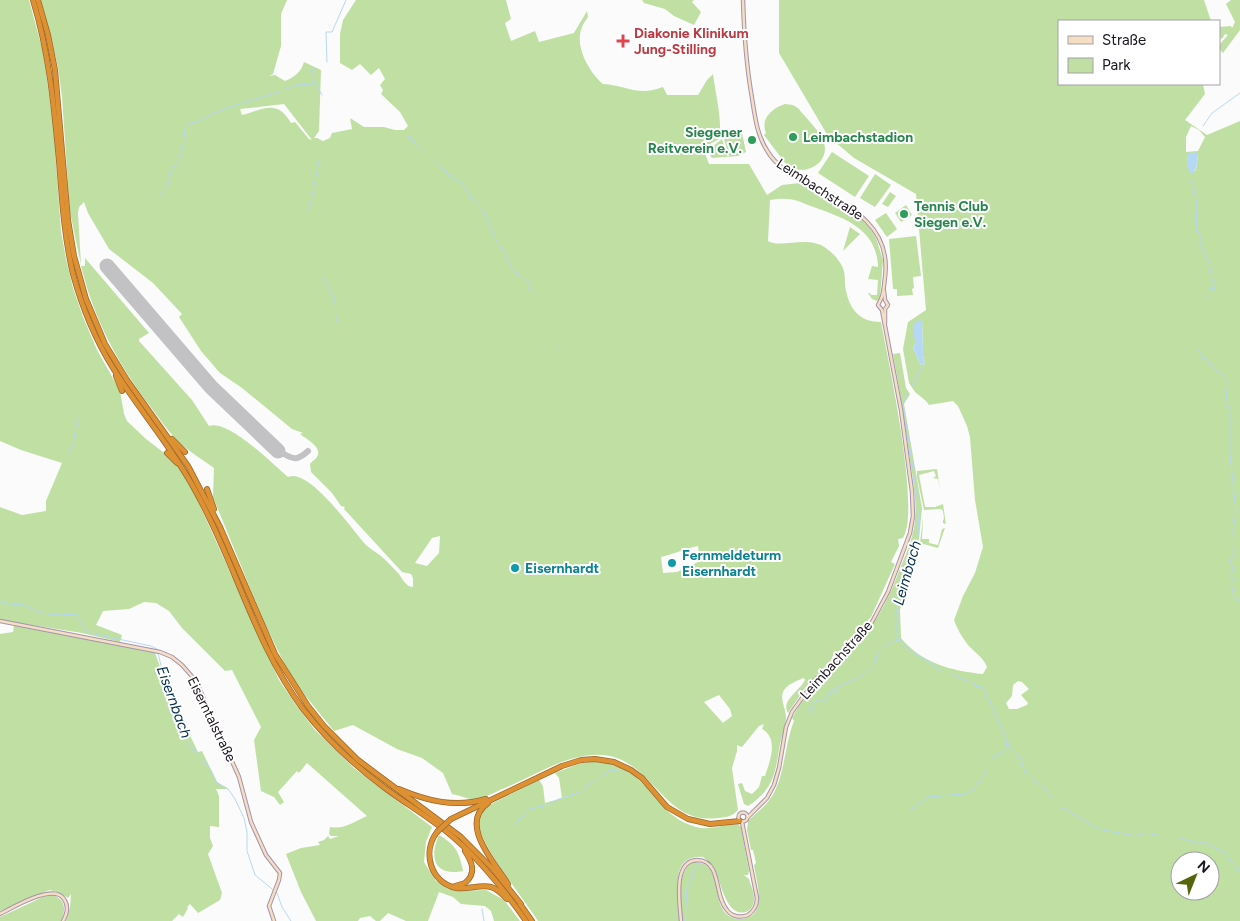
<svg xmlns="http://www.w3.org/2000/svg" width="1240" height="921" viewBox="0 0 1240 921" font-family="Figtree,sans-serif">
<style>
.green{fill:#bfdfa3;fill-rule:evenodd}
.water{fill:#b6d8f6}
.lines{fill:none;stroke-linecap:round;stroke-linejoin:round}
.stream{stroke:#b6d8f6;stroke-width:1}
.taxiway{stroke:#c2c1c4;stroke-width:6}
.runway{stroke:#c2c1c4;stroke-width:15}
.secondary-casing{stroke:#a393af;stroke-width:4.5}
.highway-casing{stroke:#9a662b;stroke-width:6}
.secondary{stroke:#f5dec2;stroke-width:2.5}
.highway{stroke:#de9132;stroke-width:4.5}
.highway-bridge-casing{stroke:#9a662b;stroke-width:6;stroke-linecap:butt}
.highway-bridge{stroke:#de9132;stroke-width:4.5}
.health-dot{fill:#e0444e;stroke:#fff;stroke-width:2}
.leisure-dot{fill:#2e9e5b;stroke:#fff;stroke-width:2}
.culture-dot{fill:#0f9aa8;stroke:#fff;stroke-width:2}
.labels{text-anchor:middle;stroke-width:4;stroke-linejoin:round;paint-order:stroke}
.health-label{font-size:14px;font-weight:bold;fill:#be3a42;stroke:#fff;text-anchor:start}
.leisure-label{font-size:14px;font-weight:bold;fill:#27864d;stroke:#fff;text-anchor:start}
.street-label{font-size:14px;fill:#1b151f;stroke:#fff}
.culture-label{font-size:14px;font-weight:bold;fill:#0d838f;stroke:#fff;text-anchor:start}
.water-label{font-size:15px;font-style:italic;fill:#01304f;stroke:#fff}
</style>
<rect width="100%" height="100%" fill="#fbfbfb"/>
<g class="green">
<path d="M0 0H29L43 52 53 123 61 231 66 259 73 288 83 317 97 350 120 391 124 414 127 421 146 439 176 462 191 486 279 680 296 705 315 730 354 768 432 827 426 842 424 862 436 881 454 891 486 890 504 900 520 921H494L491 911 485 906 461 904 453 897 439 892 428 921H406L388 913 380 921H376L370 916 360 918 358 921H316L301 892 286 854 301 848 320 845 318 842 324 840 328 836 330 839 339 836H331L329 834 330 827C344 830 355 821 367 816L307 763 299 773 297 771 278 792 284 802 280 805 274 797 261 791 254 740 261 727 232 670 225 671 182 628 169 611 156 603 144 602 129 609 103 611 96 625 122 635 120 642 82 633 0 620V507L22 515 46 511V501L62 463 21 450 0 441Z"/>
<path d="M41 0H287L281 14V46L273 74 269 76 275 75 285 81C295 77 301 72 304 62L321 70 319 131 314 138H317L323 141 330 138 332 133 352 129 350 118 364 127H384L395 130H404L408 126 400 112 381 94 383 90 380 85 385 79 379 68 371 75 360 64 352 70 340 63V34L343 20 356 0H506L511 19 505 23 511 41 535 31 539 42 574 33 587 11 588 17C586 20 583 24 582 27 574 46 589 72 603 84 626 85 638 97 663 87L667 95H698L707 80 713 74C715 92 723 122 719 139L703 148 709 164H749L767 195 782 185 800 183 856 214 868 225 876 238 883 260 880 297 877 301 872 299 868 293H870L871 295H877L878 280 868 279 872 266 878 267C877 232 850 220 819 209 799 202 793 196 770 200L768 241C782 249 809 234 827 249 833 253 839 260 842 266 845 271 845 279 845 285 848 306 857 322 881 322 888 360 921 509 903 538L898 539 899 546 891 562 895 564 871 617 842 649 838 652 835 651 831 660 805 688 788 713C780 700 802 690 805 679L803 678C797 681 788 684 784 690 779 698 786 709 786 717 786 726 782 735 780 744 775 773 775 788 748 806L744 804 738 784 742 783 745 791 752 794 759 787 762 776H765C770 761 779 738 762 729L764 724 759 726 742 747 737 745V751L732 768 738 810C732 817 726 817 718 818 667 825 656 770 614 757 576 746 534 777 500 790 492 794 479 800 471 799 465 798 458 795 452 794L443 773 422 758 397 749 353 725 334 731 300 689 285 665 264 622 213 497 214 468C203 460 190 452 180 443 170 434 161 421 153 410 118 364 95 322 81 266H85V258L149 333 139 339V341L192 400 209 426C228 419 273 464 288 477 309 467 353 531 366 545 370 549 376 552 381 556 387 561 392 567 397 572 403 578 405 587 413 587V578L411 574 402 572 344 509 345 507 341 506 332 493 311 472 310 464C312 461 315 460 317 457 323 447 306 439 300 434L303 433 292 429 242 388 220 373 201 351 179 317 182 314 153 283 109 249 88 213 84 202 79 207 78 213 81 265 70 212 62 97 58 67ZM284 104 312 140 309 139 295 122 291 123C277 99 264 109 242 115L240 109ZM440 536 439 553 427 566 415 563 432 538ZM698 546 700 561 677 572 663 573 661 557C674 554 684 549 698 546ZM719 695 730 709 732 716 723 723 704 702Z"/>
<polygon points="642,0 694,0 692,2 701,12 694,25 674,16 665,9 644,3"/>
<path d="M779 0H1204L1211 21H1059V84H1203L1205 94 1185 120 1207 135 1240 121V921H682C682 904 675 873 693 862 700 862 706 864 710 869 718 881 716 898 723 910 727 916 733 919 739 919 770 919 756 882 754 865L756 863 753 850H751L747 830 748 821C755 813 764 808 770 799 785 779 784 745 794 721L792 718C811 682 845 660 869 629 881 614 889 596 896 579 903 560 913 541 915 521 917 501 913 480 910 460 905 424 900 390 893 354L900 353 906 388 910 394 904 404 922 508 919 539 900 610 901 638C921 663 952 671 983 674L987 667C983 657 975 653 968 645 962 637 957 629 954 620L963 596 975 573 983 547 975 500 970 437 967 426 958 406 953 401 929 405 926 401 915 392 909 383 903 349 908 322 926 310 916 194 854 158 828 136 779 53ZM1191 126 1199 130 1205 137 1198 151 1186 152V137ZM1198 155 1196 170 1193 171 1187 163V157ZM922 320 923 355 925 364 921 365 913 348 916 342ZM1018 681 1022 682 1029 689 1021 695 1028 703 1027 705 1017 709H1009L1006 703 1012 696 1013 685ZM1180 861H1210V891H1180Z"/>
<polygon points="1231,0 1240,0 1240,30 1223,53 1219,49 1219,45 1228,35 1225,34 1222,39 1219,37 1219,27 1231,26 1232,28 1235,22 1226,4"/>
<path d="M785 104 793 105 798 108C805 117 821 132 824 143 830 162 806 176 791 167L789 168 764 135 766 133C760 119 772 108 785 104Z"/>
<polygon points="739,132 742,133 746,152 738,156 712,158 707,151 722,139 727,156 729,156 724,139"/>
<polygon points="832,152 869,176 855,197 818,173"/>
<polygon points="875,174 891,185 875,207 860,198"/>
<polygon points="890,192 896,196 888,207 882,204"/>
<polygon points="906,205 912,215 901,222 895,213"/>
<polygon points="886,213 897,229 887,237 875,220"/>
<polygon points="850,227 860,234 843,251"/>
<polygon points="916,236 921,276 913,277 914,288 912,289 913,295 897,296 897,289 893,289 889,239"/>
<polygon points="937,469 940,489 938,479 933,478 936,476 934,471 919,475 925,507 935,507 943,504 946,524 943,523 943,520 944,519 943,511 941,509 924,510 917,477 917,471"/>
<polygon points="923,516 922,539 929,539 929,543 938,545 942,529 945,528 938,548 920,543"/>
<polygon points="14,625 155,653 172,699 198,752 202,751 217,782 229,789 216,789 219,796 219,827 210,826 210,838 213,846 208,854 222,893 220,900 198,913 190,904 187,907 188,908 183,917 179,914 172,921 66,921 70,908 71,894 68,898 60,893 50,890 41,893 0,911 0,634 13,632"/>
<path d="M592 762C603 762 614 764 625 770 652 784 660 817 696 827 710 831 724 824 738 824L741 827 749 871 748 875H744L749 879C751 886 755 894 754 901 753 906 751 909 748 911 726 921 721 880 714 868 712 864 707 860 703 857 667 854 680 898 679 921H538C525 901 480 844 479 825 478 818 482 812 485 807L539 780 543 786 545 803 562 798 559 778 555 773 581 763Z"/>
<path d="M439 835C456 845 459 852 463 871 434 877 429 857 439 835Z"/>
<path d="M52 895C66 899 66 910 61 921H0V917L45 896Z"/>
</g>
<g class="water">
<path d="M1194 152 1198 155 1196 169 1191 174C1187 168 1186 160 1188 154Z"/>
<polygon points="922,319 923,355 925,364 921,365 913,348 916,342 913,335 913,326 916,322"/>
</g>
<g class="lines">
<g class="stream">
<polyline points="327,62 326,32 332,32 346,0"/>
<polyline points="312,68 314,81 322,95"/>
<polyline points="284,90 297,85 311,84 314,82"/>
<polyline points="1203,126 1212,113 1240,93"/>
<polyline points="408,136 450,176 462,183 470,196 482,209 497,242 503,249 512,269 529,283 532,293"/>
<path d="M184 139 185 129 190 123C199 122 204 118 212 114 233 105 256 99 279 92"/>
<polyline points="1192,172 1191,181 1193,183 1193,186 1195,189 1194,191 1197,204 1196,230 1200,234 1200,243 1209,263 1213,284 1216,288 1210,289 1209,299"/>
<polyline points="160,195 168,185 171,171 179,161 184,142"/>
<polyline points="307,212 310,206 319,161"/>
<polyline points="324,278 335,301 336,319 338,324"/>
<polyline points="557,347 558,351"/>
<polyline points="1198,349 1203,359 1205,358 1214,369 1221,372 1228,382 1226,397 1230,413 1230,455 1236,511 1233,531 1234,553 1230,561 1233,568 1231,576 1234,582 1232,593 1240,602"/>
<polyline points="912,386 922,366"/>
<polyline points="908,393 903,404 917,495 919,532 896,612 896,635 905,647 943,672"/>
<polyline points="1237,421 1240,422"/>
<polyline points="69,454 73,444 78,415"/>
<polyline points="0,601 9,604 24,605 41,613 58,615 76,614 85,629 90,633 151,646 157,649 165,682 175,710 180,716 188,743 211,770 217,783 228,789 235,799 244,818 247,832 247,851 255,875 277,893 282,907 291,921"/>
<polyline points="952,674 967,681 973,682 975,686 981,687 986,691 986,699 990,702 1011,750 1021,759 1024,770 1030,777 1046,790 1052,799"/>
<polyline points="837,696 835,695 838,688"/>
<polyline points="813,707 813,714"/>
<path d="M807 710 813 706 815 701H825C830 685 850 684 861 676 867 672 872 667 876 661 876 649 887 643 899 640"/>
<polyline points="991,761 995,756 1005,751 1007,742"/>
<polyline points="601,777 609,771 623,769"/>
<polyline points="593,782 596,780"/>
<polyline points="1062,809 1064,808 1098,829 1136,836 1146,833 1161,836"/>
<polyline points="909,811 928,797 964,794 973,790 982,778 987,769"/>
<polyline points="512,828 529,809 548,805 559,799 580,792 590,783"/>
<polyline points="1181,838 1200,844 1201,841 1224,852 1240,873"/>
<polyline points="482,909 484,921"/>
<polyline points="685,921 687,888 693,877 692,874 697,866 701,865"/>
</g>
<path class="taxiway" d="M278 451C292 458 295 463 308 451"/>
<polyline class="runway" points="107,266 211,387 278,451"/>
<g class="secondary-casing">
<g id="secondary">
<path d="M743 0C744 34 746 64 752 98 755 117 757 136 768 152 777 167 792 174 806 183 845 204 892 223 885 277 884 284 884 293 881 299 880 301 879 303 878 305L882 310 901 410 912 492 913 516 910 533 888 592 872 622 857 640 815 680 792 712 786 727 779 768 774 785 767 798 748 817"/>
<polyline points="884,291 885,300 888,305 885,309 885,323"/>
<polyline points="0,621 160,652 172,657 182,665 196,681 239,777 251,822 266,855 280,873 279,880 269,906 274,921"/>
<circle cx="743" cy="817" r="4.5"/>
<path d="M0 914C14 907 53 883 64 899 69 906 67 914 63 921"/>
<path d="M681 921C680 905 672 861 697 860 704 860 710 864 713 870 719 882 718 900 727 910 732 917 741 918 748 915 754 911 757 905 757 898L742 822"/>
</g>
</g>
<g class="highway-casing">
<g id="highway">
<path d="M33 0C49 52 54 106 59 161 62 199 64 236 73 274 82 307 95 339 113 368 139 410 172 447 195 490 235 561 254 643 303 709 326 739 354 765 385 788 405 803 427 816 447 832 478 857 503 888 526 921"/>
<polyline points="38,0 48,35 55,70 68,220 74,256 86,299 105,344 127,380 188,466 220,527 275,654 308,706 324,726 358,760 461,837 493,869 521,904"/>
<polyline points="116,376 122,391"/>
<polyline points="172,439 185,452"/>
<polyline points="167,453 177,463"/>
<polyline points="207,489 214,509"/>
<path d="M399 789C427 801 455 808 486 799"/>
<path d="M488 803C458 824 495 863 508 884"/>
<polyline points="451,819 562,766 581,760 595,759 614,762 631,770 642,778 667,807 688,819 710,824 740,821"/>
<path d="M437 832C422 852 430 882 456 888 468 890 480 884 491 887 498 889 502 894 507 899"/>
<path d="M455 886 465 883C477 873 472 862 465 851"/>
<polyline points="520,904 532,921"/>
</g>
</g>
<use href="#secondary" class="secondary"/>
<use href="#highway" class="highway"/>
<g class="highway-bridge-casing">
<polyline id="highway-bridge" points="437,832 451,819"/>
</g>
<use href="#highway-bridge" class="highway-bridge"/>
</g>
<path class="health-dot" d="M620.5 33.5h5v5h5v5h-5v5h-5v-5h-5v-5h5z"/>
<g class="leisure-dot">
<circle cx="793" cy="137" r="5"/>
<circle cx="752" cy="140" r="5"/>
<circle cx="904" cy="214" r="5"/>
</g>
<g class="culture-dot">
<circle cx="672" cy="563" r="5"/>
<circle cx="515" cy="568" r="5"/>
</g>
<g class="labels">
<g class="health-label">
<text x="634" y="38">Diakonie Klinikum<tspan x="634" dy="16">Jung-Stilling</tspan></text>
</g>
<g class="leisure-label">
<text x="742" y="137" text-anchor="end">Siegener<tspan x="742" dy="16">Reitverein e.V.</tspan></text>
<text x="803" y="142">Leimbachstadion</text>
<text x="914" y="211">Tennis Club<tspan x="914" dy="16">Siegen e.V.</tspan></text>
</g>
<g class="street-label">
<text transform="translate(820 189) rotate(33)" y="5">Leimbachstraße</text>
<text transform="translate(836 660) rotate(-48)" y="5">Leimbachstraße</text>
<text transform="translate(212 719) rotate(64)" y="5">Eiserntalstraße</text>
</g>
<g class="culture-label">
<text x="682" y="560">Fernmeldeturm<tspan x="682" dy="16">Eisernhardt</tspan></text>
<text x="525" y="573">Eisernhardt</text>
</g>
<g class="water-label">
<text transform="translate(907 573) rotate(-74)" y="5">Leimbach</text>
<text transform="translate(174 702) rotate(70)" y="5">Eisernbach</text>
</g>
</g>
<rect x="1058" y="20" width="162" height="65" fill="#ffffff" stroke="#a4a1a5"/>
<rect x="1068" y="36" width="25" height="8" fill="#f5dec2" stroke="#a4a1a5"/>
<text x="1102" y="45" font-size="15" fill="#1b151f">Straße</text>
<rect x="1068" y="58" width="25" height="15" fill="#bfdfa3" stroke="#a4a1a5"/>
<text x="1102" y="70" font-size="15" fill="#1b151f">Park</text>
<g transform="translate(1195 876) rotate(43)"><circle r="24" fill="#ffffff" stroke="#a4a1a5"/>
<path d="M0-4L9 19L0 12L-9 19Z" fill="#55650e"/>
<text y="-8" font-size="14" font-weight="bold" text-anchor="middle" fill="#1b151f">N</text>
</g>
</svg>
